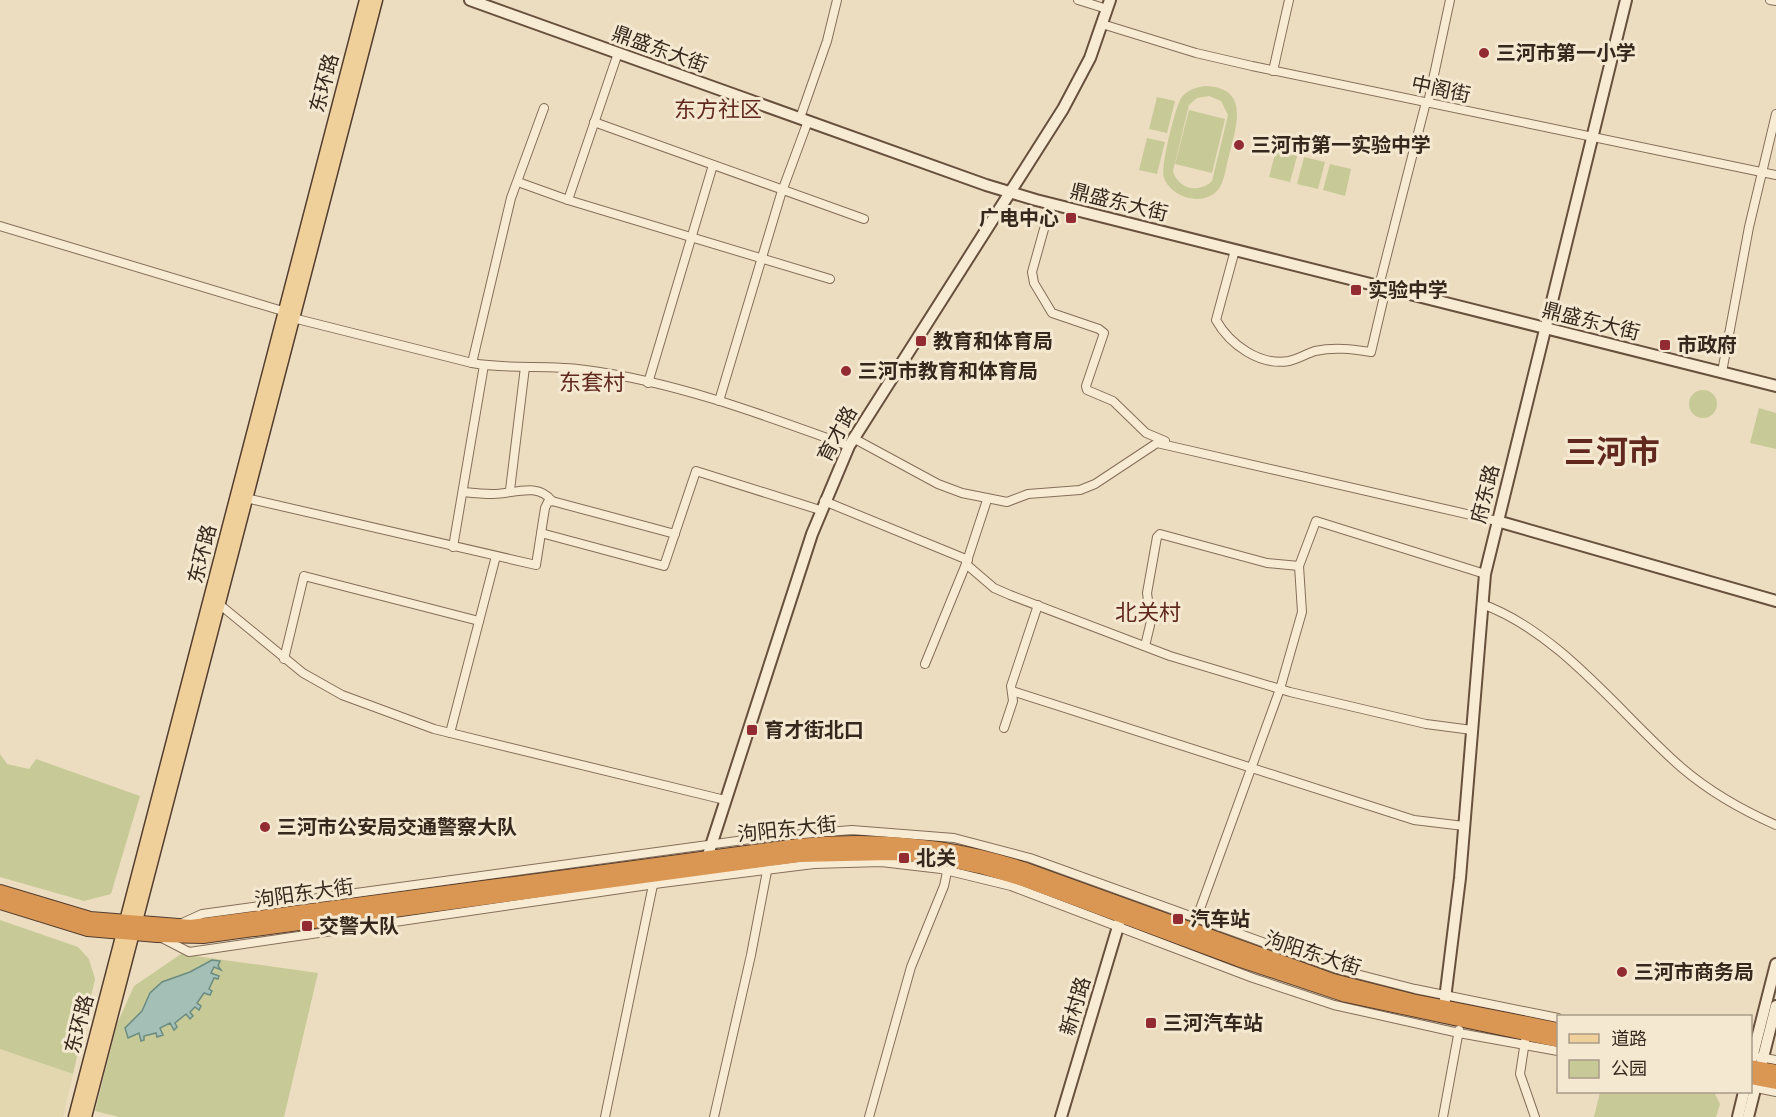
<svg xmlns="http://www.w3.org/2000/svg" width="1776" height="1117" viewBox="0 0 1776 1117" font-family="'Playfair Display','Noto Sans SC',serif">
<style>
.farmland{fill:#e2d7af}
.green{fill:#c7ca96;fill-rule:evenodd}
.water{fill:#a4bfb5;stroke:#6b8c82;stroke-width:1.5}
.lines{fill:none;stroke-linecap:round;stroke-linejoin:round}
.street-casing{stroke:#856e59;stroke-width:10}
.secondary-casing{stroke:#67503d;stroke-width:14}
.primary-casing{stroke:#533d2e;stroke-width:15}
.highway-casing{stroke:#533d2e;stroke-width:16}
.street{stroke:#f8ebd4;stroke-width:8}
.secondary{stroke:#f8ebd4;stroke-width:10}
.primary{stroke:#efd09a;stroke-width:12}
.highway{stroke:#da9754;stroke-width:14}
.poi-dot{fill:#922b32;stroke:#f4e8d1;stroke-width:2}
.labels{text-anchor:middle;stroke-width:6;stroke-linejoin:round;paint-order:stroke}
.street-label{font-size:20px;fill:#36281d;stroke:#f4e8d1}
.poi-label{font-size:20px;font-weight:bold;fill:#36281d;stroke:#f4e8d1;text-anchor:start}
.quarter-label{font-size:22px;fill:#61281e;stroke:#f4e8d1}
.town-label{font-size:32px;font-weight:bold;fill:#61281e;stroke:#f4e8d1}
</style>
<rect width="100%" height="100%" fill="#ecddc1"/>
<polygon class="farmland" points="0,1049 73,1074 63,1117 0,1117"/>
<g class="green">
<path d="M1205 86C1251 87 1236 128 1229 156 1226 165 1225 179 1220 187 1207 208 1172 199 1164 178 1160 168 1175 108 1181 98 1187 90 1196 87 1205 86ZM1209 96 1221 101 1228 115 1212 181C1198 194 1178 189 1173 171L1189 105 1197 98Z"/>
<polygon points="1157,97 1175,101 1167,133 1149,129"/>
<polygon points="1189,110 1225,119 1212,173 1175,164"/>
<polygon points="1147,138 1165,142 1157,174 1139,170"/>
<polygon points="1276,150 1297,156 1290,182 1269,177"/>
<polygon points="1304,157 1325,162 1318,189 1297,184"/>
<polygon points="1330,164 1351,169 1345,196 1323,190"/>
<circle cx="1703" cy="404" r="14"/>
<polygon points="1759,408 1776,413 1776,449 1750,443"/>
<polygon points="0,754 7,764 29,769 36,759 140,796 111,894 84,901 0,877"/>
<polygon points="0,920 78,947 89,959 95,979 73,1074 0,1049"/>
<polygon points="181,954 318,973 284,1117 119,1117 95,1111 117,1024 134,986"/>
<polygon points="1600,1092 1714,1092 1720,1104 1716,1117 1594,1117"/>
</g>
<polygon class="water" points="212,960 220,961 218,966 221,970 214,967 211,973 219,976 218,979 214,978 209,989 212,991 210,995 204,993 197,1003 201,1006 199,1010 195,1007 190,1012 193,1016 190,1019 186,1014 175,1023 177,1027 174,1030 170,1023 160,1028 163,1035 157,1037 156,1033 144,1036 144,1040 141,1041 139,1033 128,1038 125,1028 142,1011 150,993 162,982 190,972"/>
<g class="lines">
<g class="street-casing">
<g id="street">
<polyline points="1078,0 1107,9"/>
<polyline points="1770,0 1776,1"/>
<polyline points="1102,24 1196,53 1252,66 1776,175"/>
<polyline points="1273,71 1289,0"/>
<polyline points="1428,103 1450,0"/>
<polyline points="800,118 827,41 837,0"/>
<polyline points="594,122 864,219"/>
<polyline points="518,182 568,200 830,279"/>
<polyline points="568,200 618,53"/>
<polyline points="1051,204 1032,272 1034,283 1052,313 1099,329 1104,333 1086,386 1087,390 1113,401 1146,433 1165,441"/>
<polyline points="0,226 286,312"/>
<path d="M1235 250 1216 320C1230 345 1260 366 1289 361 1298 359 1306 354 1315 351 1334 347 1352 349 1371 352L1386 288"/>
<polyline points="1379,286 1426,102"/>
<path d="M293 318 472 363C510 370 548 364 586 370 676 382 764 415 849 446"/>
<polyline points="472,363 511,198 544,108"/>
<polyline points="1722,372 1749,227 1776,114"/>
<polyline points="648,383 713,165"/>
<polyline points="719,401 781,194 808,121"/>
<polyline points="853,438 938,484 962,493 1007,502 1028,494 1080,490 1095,484 1157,443 1497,521"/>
<polyline points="510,490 525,367"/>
<path d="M463 492C473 493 483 494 492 494 511 495 537 481 552 501"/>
<polyline points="246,498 536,565 545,508 548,502 552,501 675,534"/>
<polyline points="824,501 968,560"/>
<polyline points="541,533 664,566 696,471 820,510"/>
<polyline points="453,547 484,365"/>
<polyline points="966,564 994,588 1010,595 1170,656 1290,692 1426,724 1472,730"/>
<polyline points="219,604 303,673 342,695 434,729 725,800"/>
<path d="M1482 604C1561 633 1620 714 1682 768 1709 791 1744 811 1776 825"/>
<polyline points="1145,646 1151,621 1147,593 1157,537 1160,534 1267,563 1299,566"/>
<polyline points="284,659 304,576 479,621"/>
<polyline points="925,664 966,564 987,500"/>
<polyline points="1012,691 1414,820 1464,826"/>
<polyline points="1004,728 1013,701 1011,686 1038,605"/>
<polyline points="450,733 496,556"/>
<polyline points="1196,920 1280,689 1302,612 1299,566 1316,521 1485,574"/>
<polyline points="180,924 202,914 766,837 852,830 954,838 1030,858 1337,969 1415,989 1558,1018"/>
<polyline points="160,937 189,952 662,883 814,864 881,862 941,869 1011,886 1253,978 1334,1005 1459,1033 1558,1051"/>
<polyline points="1525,1041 1520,1074 1535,1117"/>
<polyline points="1760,1057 1776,1060"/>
<polyline points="1752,1087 1776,1092"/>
<polyline points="605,1117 654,880"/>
<polyline points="714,1117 751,955 768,866"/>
<polyline points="869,1117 911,967 944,886 948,867"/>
<polyline points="1443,1117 1459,1030"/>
</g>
</g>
<g class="secondary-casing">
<g id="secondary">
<polyline points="470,0 986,185 1036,200 1776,386"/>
<polyline points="1497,521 1776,601"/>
<polyline points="707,858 812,534 849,446 1063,109 1090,58 1110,0"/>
<polyline points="1444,1007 1460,878 1485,574 1626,0"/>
<polyline points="1750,1066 1776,964"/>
<polyline points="1061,1117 1123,910"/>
<polyline points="1738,1117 1744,1092"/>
<polyline points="1748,1117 1776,1006"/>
</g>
</g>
<g class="primary-casing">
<g id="primary">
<polyline points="75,1117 366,0"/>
<polyline points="85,1117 376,0"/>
</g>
</g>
<g class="highway-casing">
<g id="highway">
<path d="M0 892 90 919 191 927 798 846C877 838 951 845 1026 870L1333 981 1412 1001 1558 1030"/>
<polyline points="0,902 88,929 157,935 203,936 799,855 891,853 925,855 983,867 1023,879 1238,959 1346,995 1558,1040"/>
<polyline points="1750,1067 1776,1072"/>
<polyline points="1750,1077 1776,1082"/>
</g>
</g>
<use href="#street" class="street"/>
<use href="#secondary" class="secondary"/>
<use href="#primary" class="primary"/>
<use href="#highway" class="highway"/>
</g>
<g class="poi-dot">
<circle cx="1484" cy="53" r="6"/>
<circle cx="1239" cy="145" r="6"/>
<rect x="1065" y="212" width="12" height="12" rx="3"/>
<rect x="1350" y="284" width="12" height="12" rx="3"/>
<rect x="915" y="335" width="12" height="12" rx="3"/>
<rect x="1659" y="339" width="12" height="12" rx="3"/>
<circle cx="846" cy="371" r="6"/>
<rect x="746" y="724" width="12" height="12" rx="3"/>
<circle cx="265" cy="827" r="6"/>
<rect x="898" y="852" width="12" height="12" rx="3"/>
<rect x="1172" y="913" width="12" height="12" rx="3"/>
<rect x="301" y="920" width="12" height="12" rx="3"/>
<circle cx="1622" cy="972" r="6"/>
<rect x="1145" y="1017" width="12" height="12" rx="3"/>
</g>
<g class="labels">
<g class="street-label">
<text transform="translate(660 49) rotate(20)" y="7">鼎盛东大街</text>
<text transform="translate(324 83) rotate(-75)" y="7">东环路</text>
<text transform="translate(1441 89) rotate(12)" y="7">中阁街</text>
<text transform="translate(1119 202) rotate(14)" y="7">鼎盛东大街</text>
<text transform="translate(1591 321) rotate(14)" y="7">鼎盛东大街</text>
<text transform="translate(837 434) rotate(-62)" y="7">育才路</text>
<text transform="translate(1485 494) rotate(-76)" y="7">府东路</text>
<text transform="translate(202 554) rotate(-76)" y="7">东环路</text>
<text transform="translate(787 829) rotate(-6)" y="7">泃阳东大街</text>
<text transform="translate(304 893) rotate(-8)" y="7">泃阳东大街</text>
<text transform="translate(1313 953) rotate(18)" y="7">泃阳东大街</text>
<text transform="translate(1075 1006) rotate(-73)" y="7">新村路</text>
<text transform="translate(79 1024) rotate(-75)" y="7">东环路</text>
</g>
<g class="poi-label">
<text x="1496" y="60">三河市第一小学</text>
<text x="1251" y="152">三河市第一实验中学</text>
<text x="1059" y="225" text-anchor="end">广电中心</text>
<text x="1368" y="297">实验中学</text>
<text x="933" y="348">教育和体育局</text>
<text x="1677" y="352">市政府</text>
<text x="858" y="378">三河市教育和体育局</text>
<text x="764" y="737">育才街北口</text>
<text x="277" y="834">三河市公安局交通警察大队</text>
<text x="916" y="865">北关</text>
<text x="1190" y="926">汽车站</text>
<text x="319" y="933">交警大队</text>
<text x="1634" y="979">三河市商务局</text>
<text x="1163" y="1030">三河汽车站</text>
</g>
<g class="quarter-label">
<text x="718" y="117">东方社区</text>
<text x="592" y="390">东套村</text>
<text x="1148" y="620">北关村</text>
</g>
<g class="town-label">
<text x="1612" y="463">三河市</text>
</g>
</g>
<rect x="1557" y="1015" width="195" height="78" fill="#f4e8d1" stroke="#a89b89" stroke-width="1.5"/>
<rect x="1569" y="1034" width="30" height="9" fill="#efd09a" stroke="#a89b89" stroke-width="1.5"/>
<text x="1611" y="1045" font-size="18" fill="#36281d">道路</text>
<rect x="1569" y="1060" width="30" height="18" fill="#c7ca96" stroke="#a89b89" stroke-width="1.5"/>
<text x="1611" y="1075" font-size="18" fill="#36281d">公园</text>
</svg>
